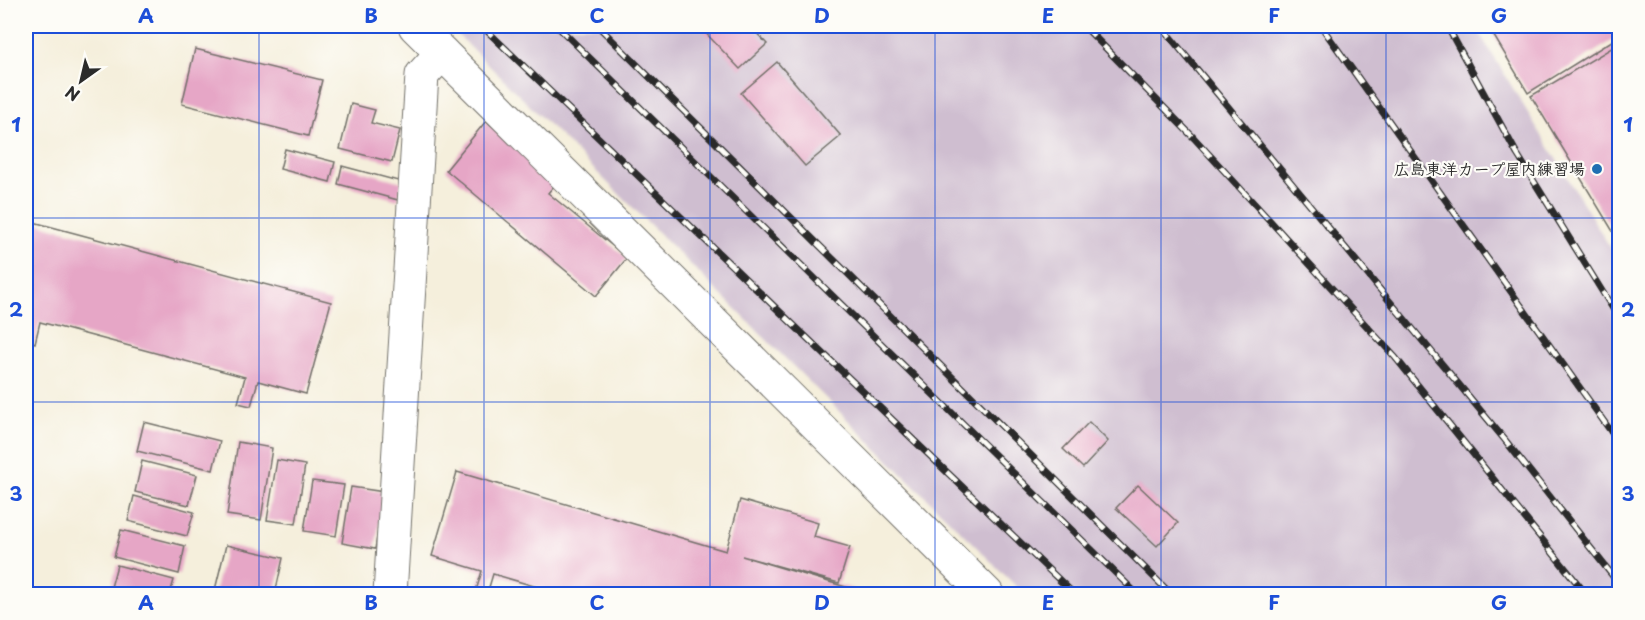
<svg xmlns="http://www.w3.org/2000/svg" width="1645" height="620" viewBox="0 0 1645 620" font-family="'Playpen Sans','Klee One',sans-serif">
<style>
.industrial{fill:#cfbed0}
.building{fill:#e6a6c6}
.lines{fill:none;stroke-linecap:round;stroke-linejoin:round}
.minor-casing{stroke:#727069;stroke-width:35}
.minor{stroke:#fff;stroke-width:33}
.rail-casing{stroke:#2b2b2b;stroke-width:7}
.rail{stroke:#fdfcf7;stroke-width:4.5;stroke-dasharray:14;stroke-linecap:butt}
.grid{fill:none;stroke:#1d4ed8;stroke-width:1.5;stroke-opacity:0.55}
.poi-dot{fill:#1f6fb2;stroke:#fdfcf7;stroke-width:2}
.labels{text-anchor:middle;stroke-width:4.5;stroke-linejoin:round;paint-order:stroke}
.poi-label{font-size:16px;font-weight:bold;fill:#2b2b2b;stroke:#fdfcf7;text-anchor:end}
.neatline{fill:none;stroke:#1d4ed8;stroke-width:2}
.grid-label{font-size:20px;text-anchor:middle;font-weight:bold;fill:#1d4ed8}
</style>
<rect width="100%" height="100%" fill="#fdfcf7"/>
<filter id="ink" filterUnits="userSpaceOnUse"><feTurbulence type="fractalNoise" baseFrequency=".0167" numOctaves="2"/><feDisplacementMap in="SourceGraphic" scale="12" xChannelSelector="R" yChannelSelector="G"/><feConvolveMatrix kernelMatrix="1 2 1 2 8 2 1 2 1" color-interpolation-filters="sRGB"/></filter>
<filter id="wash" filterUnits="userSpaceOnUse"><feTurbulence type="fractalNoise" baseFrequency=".008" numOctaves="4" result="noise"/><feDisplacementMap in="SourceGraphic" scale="24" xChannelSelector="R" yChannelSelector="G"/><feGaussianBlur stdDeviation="1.35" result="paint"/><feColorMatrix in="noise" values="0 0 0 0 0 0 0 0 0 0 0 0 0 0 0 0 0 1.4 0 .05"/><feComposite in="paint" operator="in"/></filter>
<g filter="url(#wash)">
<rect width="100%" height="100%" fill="#f5efdc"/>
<polygon class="industrial" points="449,26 1475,26 1619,262 1619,594 1024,594"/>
<g id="blocks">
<g class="building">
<polygon points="699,26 750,26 767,44 740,69"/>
<polygon points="1488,26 1620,26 1620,36 1528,93"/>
<polygon points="1620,43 1620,243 1531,96"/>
<polygon points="195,49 322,80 308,136 182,104"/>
<polygon points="777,62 841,136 805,166 741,93"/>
<polygon points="351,104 375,110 371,123 400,130 392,162 340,149"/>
<polygon points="486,121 558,181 548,193 627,258 596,296 446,170"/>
<polygon points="285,149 335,162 330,182 280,169"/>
<polygon points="342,166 402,182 398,200 338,184"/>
<polygon points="26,220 331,302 306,394 258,381 251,406 238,403 245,377 40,322 35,343 26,340"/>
<polygon points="144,422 220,441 213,470 137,451"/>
<polygon points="1089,422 1108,441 1083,468 1063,449"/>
<polygon points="238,442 272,448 261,520 227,515"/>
<polygon points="277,460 305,465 296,524 267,520"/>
<polygon points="142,461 197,475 189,505 135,492"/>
<polygon points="457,472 726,551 740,500 818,523 814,537 850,547 839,583 742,556 869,594 561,594 493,574 487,594 475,594 482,571 432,556"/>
<polygon points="312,481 344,485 336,536 304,531"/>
<polygon points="1138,485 1178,523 1157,546 1116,508"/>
<polygon points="351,487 384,492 375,549 342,543"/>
<polygon points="134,496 194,512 187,536 128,521"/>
<polygon points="121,530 185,546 179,574 114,557"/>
<polygon points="226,545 283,558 275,594 214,594"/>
<polygon points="117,565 174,580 170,594 125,594 110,591"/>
<polygon points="299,588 333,593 333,594 298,594"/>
</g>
</g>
</g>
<g filter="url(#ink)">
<use href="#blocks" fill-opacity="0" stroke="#727069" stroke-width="1.5"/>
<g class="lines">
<g class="minor-casing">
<g id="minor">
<polyline points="415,26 987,594"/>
<polyline points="390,594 422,75 442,53"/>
</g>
</g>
<use href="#minor" class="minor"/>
<g class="rail-casing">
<g id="rail">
<polyline points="482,26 1074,594"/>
<polyline points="557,26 1137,594"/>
<polyline points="598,26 1171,594"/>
<polyline points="1084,26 1194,138 1395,357 1586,594"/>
<polyline points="1161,26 1505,440 1620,585"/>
<polyline points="1321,26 1620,444"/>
<polyline points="1447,26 1517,154 1620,320"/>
</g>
</g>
<use href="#rail" class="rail"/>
</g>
</g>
<path class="grid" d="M259 26V594M484 26V594M710 26V594M935 26V594M1161 26V594M1386 26V594M26 218H1620M26 402H1620"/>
<circle class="poi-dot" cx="1597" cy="169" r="6"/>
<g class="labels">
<g class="poi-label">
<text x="1585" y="175">広島東洋カープ屋内練習場</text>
</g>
</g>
<rect width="1645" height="620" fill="none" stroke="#fdfcf7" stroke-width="66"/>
<g transform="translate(81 81) rotate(214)" stroke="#fdfcf7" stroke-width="4.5" paint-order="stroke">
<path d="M0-4.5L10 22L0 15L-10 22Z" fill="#2b2b2b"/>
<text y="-9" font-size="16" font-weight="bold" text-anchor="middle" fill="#2b2b2b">N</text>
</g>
<rect x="33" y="33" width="1579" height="554" class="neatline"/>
<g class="grid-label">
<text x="146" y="23">A</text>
<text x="371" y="23">B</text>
<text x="597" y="23">C</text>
<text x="822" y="23">D</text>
<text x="1048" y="23">E</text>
<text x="1274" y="23">F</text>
<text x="1499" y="23">G</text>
<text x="16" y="132">1</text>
<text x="1628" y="132">1</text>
<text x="16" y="317">2</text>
<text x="1628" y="317">2</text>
<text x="16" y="501">3</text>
<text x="1628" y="501">3</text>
<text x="146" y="610">A</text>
<text x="371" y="610">B</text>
<text x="597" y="610">C</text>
<text x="822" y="610">D</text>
<text x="1048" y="610">E</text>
<text x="1274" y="610">F</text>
<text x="1499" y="610">G</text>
</g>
</svg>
